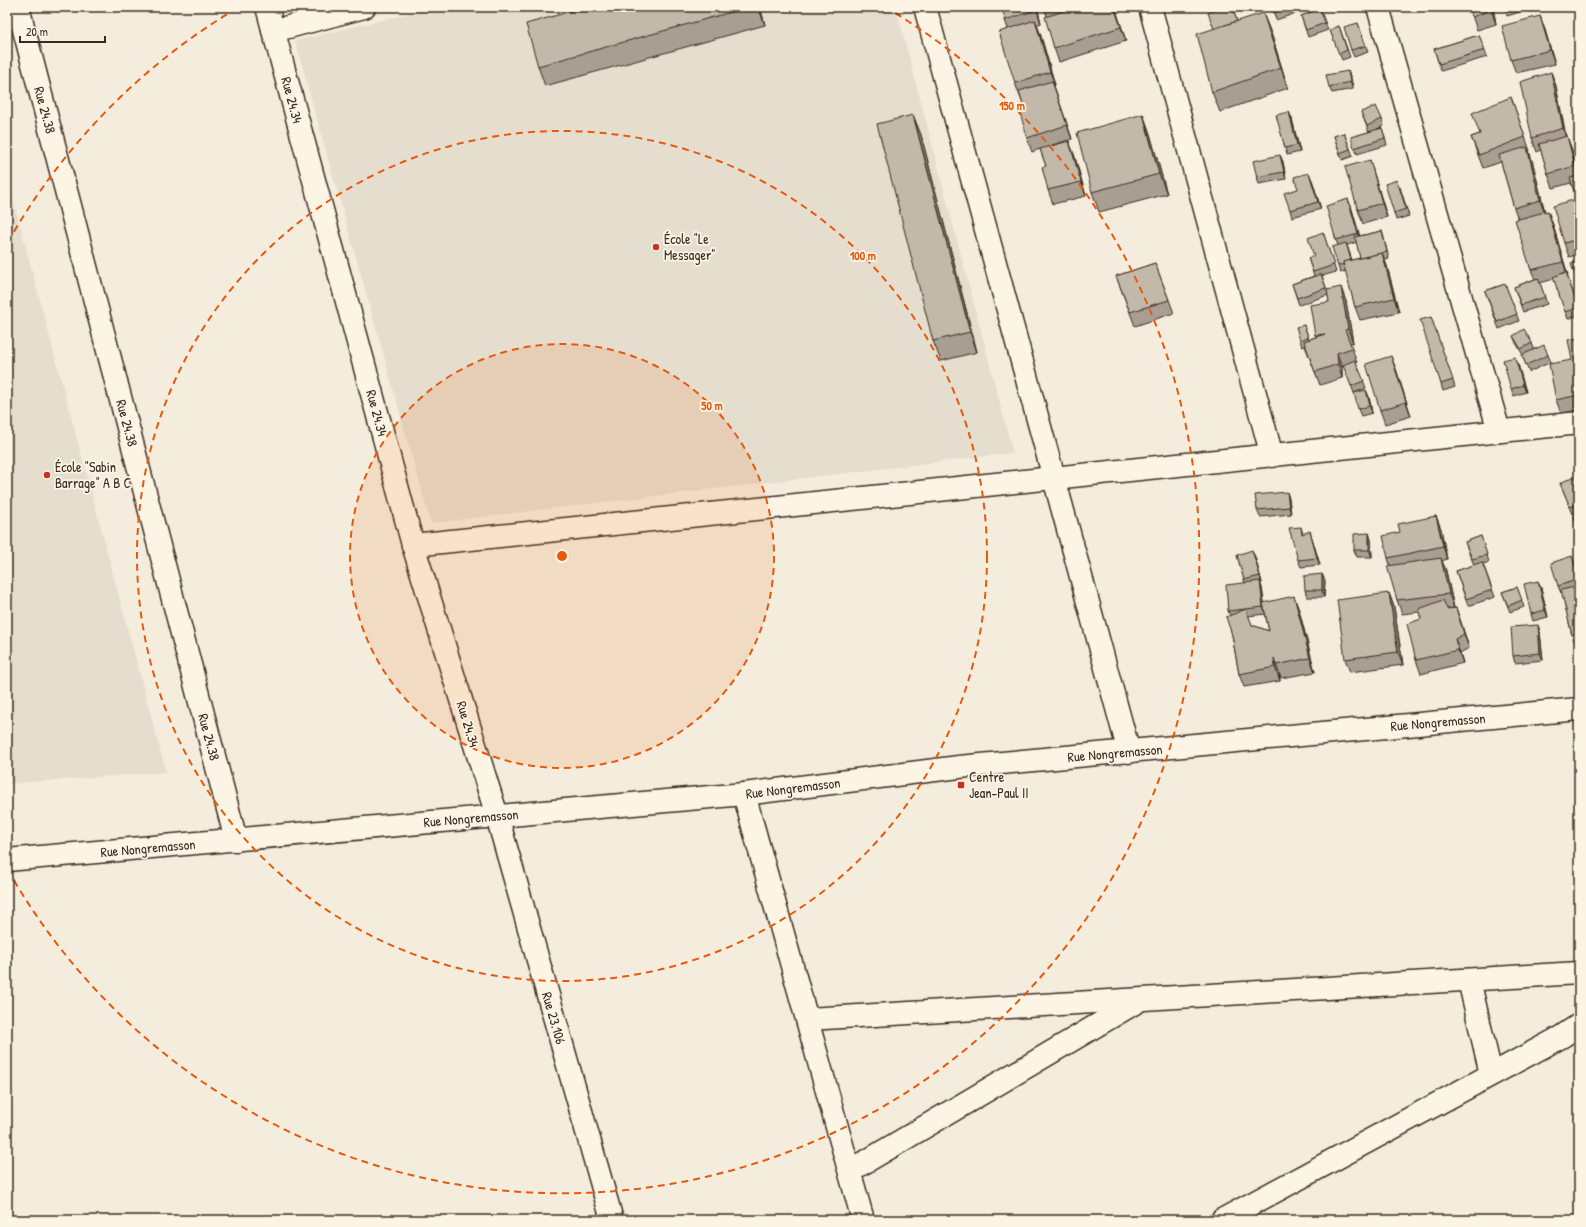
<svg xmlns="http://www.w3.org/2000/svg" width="1586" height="1227" viewBox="0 0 1586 1227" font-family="'Patrick Hand',sans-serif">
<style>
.built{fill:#e5ddce}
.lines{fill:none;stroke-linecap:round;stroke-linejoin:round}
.minor-casing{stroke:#3b2a1e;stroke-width:25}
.minor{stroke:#fcf5e5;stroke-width:22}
.wall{fill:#a89f92;stroke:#3b2a1e;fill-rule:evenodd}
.shaded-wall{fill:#888277;stroke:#3b2a1e}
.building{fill:#c3b9aa;stroke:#3b2a1e}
.ring{fill:none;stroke:#e8590c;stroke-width:2;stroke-dasharray:7 5}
.poi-dot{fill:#c8321e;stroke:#fcf5e5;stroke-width:1.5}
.labels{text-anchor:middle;stroke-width:3.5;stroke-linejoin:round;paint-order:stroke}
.street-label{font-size:14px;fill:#3b2a1e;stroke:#fcf5e5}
.poi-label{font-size:14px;fill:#3b2a1e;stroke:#fcf5e5;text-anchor:start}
.centre{fill:#e8590c;stroke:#fcf5e5;stroke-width:2}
.ring-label{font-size:12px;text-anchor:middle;font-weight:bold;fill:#e8590c;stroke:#fcf5e5;stroke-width:3.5;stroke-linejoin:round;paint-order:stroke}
</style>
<rect width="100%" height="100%" fill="#f4eddd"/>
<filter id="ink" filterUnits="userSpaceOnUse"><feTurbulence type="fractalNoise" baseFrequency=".025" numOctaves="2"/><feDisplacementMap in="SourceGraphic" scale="8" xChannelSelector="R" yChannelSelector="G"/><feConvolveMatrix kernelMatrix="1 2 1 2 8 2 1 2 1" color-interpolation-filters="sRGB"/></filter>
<g filter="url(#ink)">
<g class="built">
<polygon points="435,7 896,7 1013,453 431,523 295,41"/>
<polygon points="7,177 166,772 7,784"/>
</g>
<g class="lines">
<g class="minor-casing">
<g id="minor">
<polyline points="18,7 236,840"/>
<polyline points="267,7 413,545 497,816 612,1220"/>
<polyline points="925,7 1129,752"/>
<polyline points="1150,7 1272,456"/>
<polyline points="1378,7 1499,431"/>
<polyline points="273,31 364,7"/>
<polyline points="413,545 1579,423"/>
<polyline points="744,794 863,1220"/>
<polyline points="7,860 744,794 959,767 1579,709"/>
<polyline points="1469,980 1491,1074"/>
<polyline points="808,1019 1579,973"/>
<polyline points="850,1171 1138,1001"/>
<polyline points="1222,1220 1561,1037 1579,1025"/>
</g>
</g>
<use href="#minor" class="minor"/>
</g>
<g class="wall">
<polygon points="586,7 760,7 765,25 545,86 538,66"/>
<polygon points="1037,7 1041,23 1037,25 1040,33 1055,85 1054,86 1072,139 1052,145 1074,154 1086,196 1053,204 1048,190 1046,166 1040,149 1032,152 1027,138 1025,110 1015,83 1008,29 1005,20"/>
<polygon points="1044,7 1115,7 1126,41 1059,62 1054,48 1047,16"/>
<polygon points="1232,7 1237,21 1271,33 1288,88 1220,112 1212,92 1214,29"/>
<polygon points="1272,7 1300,7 1302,11 1276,20"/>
<polygon points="1327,7 1334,7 1328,9"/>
<polygon points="1469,7 1493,7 1496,24 1477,30"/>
<polygon points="1504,7 1533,7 1533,8 1507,16"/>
<polygon points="1320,9 1328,30 1308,37 1301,16"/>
<polygon points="1540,16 1545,30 1555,64 1516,73 1511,60"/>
<polygon points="1358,23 1368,52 1354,57 1351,50"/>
<polygon points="1339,26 1350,57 1342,60 1330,30"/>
<polygon points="1479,35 1487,57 1441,71 1434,49"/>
<polygon points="1551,72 1556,86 1566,136 1572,150 1579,176 1579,254 1569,257 1564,243 1577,199 1571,183 1553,188 1548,174 1541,150 1537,152 1532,138"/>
<polygon points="1351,78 1353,89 1332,93 1329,87"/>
<polygon points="1511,97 1530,151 1529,151 1532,160 1545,212 1548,211 1553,225 1567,275 1579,309 1579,315 1568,319 1554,279 1540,283 1547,304 1523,312 1514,287 1535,279 1531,270 1518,219 1514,208 1501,162 1483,168 1471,137 1480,134"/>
<polygon points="1289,112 1292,119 1300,152 1287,155 1285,148"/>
<polygon points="1361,112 1382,119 1384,126 1377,129 1382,128 1387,145 1357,154 1351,137 1369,132"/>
<polygon points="1143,114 1150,134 1167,194 1099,212 1092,192"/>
<polygon points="913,115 921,135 977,352 941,361 933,341"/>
<polygon points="1344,133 1353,156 1342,160 1334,136"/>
<polygon points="1280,155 1283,162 1286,179 1259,184 1257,177"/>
<polygon points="1374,174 1387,217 1363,224 1358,210"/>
<polygon points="1312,180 1321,209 1292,217 1290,210 1298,189"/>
<polygon points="1400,187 1409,216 1396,220 1394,213"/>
<path d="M1351 206 1359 236 1382 231 1384 238 1389 259 1385 260 1387 266 1399 312 1360 320 1355 307 1346 271 1340 273 1338 266V245L1336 240ZM1357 242 1360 258 1352 260 1347 245Z"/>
<polygon points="1323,232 1336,272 1322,276 1327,290 1346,301 1353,343 1350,343 1357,362 1356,362 1366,388 1354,393 1344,366 1342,367 1342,378 1320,385 1305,346 1302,347 1300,340 1304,325 1309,339 1316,337 1315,335 1329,302 1328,295 1299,305 1292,284 1314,276 1308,258 1314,256"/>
<polygon points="1155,263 1174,313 1135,326 1116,276"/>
<polygon points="1505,284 1519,321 1499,329 1485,291"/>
<polygon points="1431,317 1455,387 1443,391 1441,384"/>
<polygon points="1513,336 1532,343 1534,349 1548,355 1551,362 1529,372 1522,355 1523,355 1516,343"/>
<polygon points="1579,338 1579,410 1561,413 1556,400 1572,360"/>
<polygon points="1515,357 1526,392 1514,396 1511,389"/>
<polygon points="1396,369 1411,416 1385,424 1380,410"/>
<polygon points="1366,390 1369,397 1372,413 1361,416 1358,409"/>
<polygon points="1560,483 1579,486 1579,512 1573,514"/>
<polygon points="1287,492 1289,499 1291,514 1260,517 1257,510"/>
<polygon points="1436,516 1441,529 1447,559 1442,561 1446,571 1454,608 1446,609 1447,609 1456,608 1469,648 1460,653 1463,663 1421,674 1416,660 1421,619 1419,612 1402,614 1397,600 1390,565 1388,558 1400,532"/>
<polygon points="1301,527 1303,534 1312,538 1320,565 1301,567 1298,560"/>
<polygon points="1369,533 1371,540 1372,557 1357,557 1354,550"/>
<polygon points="1481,536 1489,562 1483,564 1495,597 1468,606 1456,571 1474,565 1465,542"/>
<path d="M1237 555 1255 557 1262 583H1260L1262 588 1264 603 1299 610 1315 672 1281 678 1279 673 1280 681 1244 687 1239 674 1232 635 1230 615 1228 611 1245 583ZM1265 614 1269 631 1252 625 1248 616Z"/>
<polygon points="1572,556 1579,578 1579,648 1577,648 1572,635 1562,592 1561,593 1558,586"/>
<polygon points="1322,574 1325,581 1324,597 1307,597 1305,590"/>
<polygon points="1517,587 1524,607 1510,612 1502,592"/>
<polygon points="1541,588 1548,617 1533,621 1531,614"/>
<polygon points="1389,593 1394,607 1403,665 1350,672 1345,659"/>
<polygon points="1538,625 1540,632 1543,660 1515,663 1513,656"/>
</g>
<g class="shaded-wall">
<polygon points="758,7 760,7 765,25"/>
<polygon points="1036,7 1037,7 1041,23"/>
<polygon points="1114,7 1115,7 1126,41 1121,27"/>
<polygon points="1490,7 1493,7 1496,24 1491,10"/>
<polygon points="1263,13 1271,33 1288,88 1281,68"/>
<polygon points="1540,16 1545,30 1555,64 1550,50"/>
<polygon points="1035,20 1040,33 1055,85 1050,72"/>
<polygon points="1348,71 1351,78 1353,89 1350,82"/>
<polygon points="1551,72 1556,86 1567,142 1563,128"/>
<polygon points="1052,81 1057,95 1072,139 1067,125"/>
<polygon points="1289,112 1292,119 1300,152 1297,145"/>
<polygon points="1143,114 1150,134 1167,194 1159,174"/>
<polygon points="913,115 921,135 977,352 970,332"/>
<polygon points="1567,136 1572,150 1579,177 1575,166"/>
<polygon points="1069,141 1074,154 1086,196 1081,182"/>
<polygon points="1527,147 1532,160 1545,213 1540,200"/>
<polygon points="1280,155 1283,162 1286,179 1284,172"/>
<polygon points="1370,160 1374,174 1387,217 1382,203"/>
<polygon points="1309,173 1312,180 1321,209 1318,202"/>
<polygon points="1348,199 1351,206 1361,240 1358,234"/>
<polygon points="1548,211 1553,225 1568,275 1563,262"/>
<polygon points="1382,253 1387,266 1399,312 1394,298"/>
<polygon points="1341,287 1346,301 1353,343 1348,329"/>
<polygon points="1337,353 1342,367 1342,378 1338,364"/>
<polygon points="1391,356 1396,369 1411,416 1406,402"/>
<polygon points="1515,357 1518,364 1526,392 1523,385"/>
<polygon points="1366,390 1369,397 1372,413 1370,406"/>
<polygon points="1287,492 1289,499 1291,514 1289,507"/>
<polygon points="1436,516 1441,529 1447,559 1443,546"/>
<polygon points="1310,531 1312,538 1320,565 1317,558"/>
<polygon points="1369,533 1371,540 1372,557 1369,550"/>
<polygon points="1252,550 1255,557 1262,583 1260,576"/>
<polygon points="1441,558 1446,571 1454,608 1449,594"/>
<polygon points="1322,574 1325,581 1324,597 1322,590"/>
<polygon points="1260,581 1262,588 1266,614 1263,607"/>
<polygon points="1538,581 1541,588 1548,617 1545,610"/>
<polygon points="1389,593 1394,607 1403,665 1398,652"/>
<polygon points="1294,596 1299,610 1315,672 1310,658"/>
<polygon points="1456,608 1461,622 1469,648 1464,634"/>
<polygon points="1538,625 1540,632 1543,660 1540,653"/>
<polygon points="1455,639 1460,653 1463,663 1458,650"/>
<polygon points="1274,658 1279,673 1280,681 1275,667"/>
</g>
<g class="building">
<polygon points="586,7 749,7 538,66 526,24"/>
<polygon points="1002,7 1036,7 1036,10 1005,20"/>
<polygon points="1077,7 1114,7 1121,27 1054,48 1045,17"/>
<polygon points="1215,7 1232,7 1237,21 1214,29 1208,13 1216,10"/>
<polygon points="1272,7 1292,7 1274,13"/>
<polygon points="1469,7 1490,7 1491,10 1472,17"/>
<polygon points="1320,9 1325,23 1306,30 1301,16"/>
<polygon points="1263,13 1281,68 1212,92 1197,34"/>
<polygon points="1540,16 1550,50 1511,60 1502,26"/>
<polygon points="1035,20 1050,72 1015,83 999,32"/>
<polygon points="1358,23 1365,46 1351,50 1344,27"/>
<polygon points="1339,26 1347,50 1339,54 1330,30"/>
<polygon points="1479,35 1485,50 1439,64 1434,49"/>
<polygon points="1348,71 1350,82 1329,87 1326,75"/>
<polygon points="1551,72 1563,128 1532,138 1520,82"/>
<polygon points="1052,81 1067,125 1027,138 1020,112 1025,110 1019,91"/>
<polygon points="1511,97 1525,137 1479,155 1471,137 1480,134 1472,113"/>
<polygon points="1376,106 1382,119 1367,126 1361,112"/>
<polygon points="1289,112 1297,145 1285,148 1276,115"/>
<polygon points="1143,114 1159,174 1092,192 1077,133"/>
<polygon points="913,115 970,332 933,341 877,124"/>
<polygon points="1382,128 1385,138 1354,148 1351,137"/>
<polygon points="1344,133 1350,149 1340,153 1334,136"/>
<polygon points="1567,136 1575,166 1548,174 1539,144"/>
<polygon points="1069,141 1081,182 1048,190 1042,167 1046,166 1040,149"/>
<polygon points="1527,147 1540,200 1514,208 1499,155"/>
<polygon points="1280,155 1284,172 1257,177 1253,161"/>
<polygon points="1370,160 1382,203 1358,210 1345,167"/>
<polygon points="1309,173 1318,202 1290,210 1284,193 1298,189 1294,177"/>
<polygon points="1579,176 1579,190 1574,191 1570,178"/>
<polygon points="1397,180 1406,209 1394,213 1385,184"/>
<polygon points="1579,198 1579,239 1564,243 1553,206"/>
<polygon points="1348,199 1358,234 1336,240 1326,206"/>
<polygon points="1548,211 1563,262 1531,270 1515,220"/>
<polygon points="1382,231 1387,252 1383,253 1382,253 1360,258 1355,237"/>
<polygon points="1323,232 1334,265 1313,272 1308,258 1314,256 1308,238"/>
<polygon points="1346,243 1351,260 1343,262 1344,264 1338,266 1332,247"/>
<polygon points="1382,253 1394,298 1355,307 1343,262"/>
<polygon points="1579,261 1579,286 1571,264"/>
<polygon points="1155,263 1169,300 1130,312 1116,276"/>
<polygon points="1566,272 1578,308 1565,312 1553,277"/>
<polygon points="1321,274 1326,288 1297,298 1292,284"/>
<polygon points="1538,278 1545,297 1521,305 1514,287"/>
<polygon points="1505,284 1517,314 1497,322 1485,291"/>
<polygon points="1341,287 1348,329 1345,330 1352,348 1337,353 1338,364 1315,372 1304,341 1325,334 1315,335 1310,305 1329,302 1327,290"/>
<polygon points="1431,317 1453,380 1441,384 1420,320"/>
<polygon points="1304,325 1308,337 1300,340 1296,327"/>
<polygon points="1524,329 1532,343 1521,349 1513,336"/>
<polygon points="1579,338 1579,395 1556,400 1549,364 1572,360 1568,340"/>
<polygon points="1544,345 1548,355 1526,365 1522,355"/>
<polygon points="1391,356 1406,402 1380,410 1366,364"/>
<polygon points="1515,357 1523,385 1511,389 1503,360"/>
<polygon points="1355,360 1364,381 1351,386 1343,365"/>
<polygon points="1366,390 1370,406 1358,409 1354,393"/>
<polygon points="1575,476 1579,486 1579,504 1570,507 1560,483"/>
<polygon points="1287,492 1289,507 1257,510 1255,495"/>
<polygon points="1436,516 1443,546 1388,558 1383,536 1400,532 1398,524"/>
<polygon points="1574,516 1579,517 1579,541"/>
<polygon points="1301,527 1302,534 1310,531 1317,558 1298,560 1289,528"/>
<polygon points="1369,533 1369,550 1354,550 1354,534"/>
<polygon points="1481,536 1487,555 1472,559 1465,542"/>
<polygon points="1252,550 1260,576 1244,580 1237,555"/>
<polygon points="1572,556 1579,579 1558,586 1551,563"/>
<polygon points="1441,558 1449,594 1397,600 1387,566"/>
<polygon points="1482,562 1492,590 1466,599 1456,571"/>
<polygon points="1322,574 1322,590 1305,590 1304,576"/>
<polygon points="1260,581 1263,607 1228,611 1226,585"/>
<polygon points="1538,581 1545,610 1531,614 1524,584"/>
<polygon points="1579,586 1579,633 1572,635 1561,590"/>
<polygon points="1517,587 1522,600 1508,606 1502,592"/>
<polygon points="1389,593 1398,652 1345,659 1337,600"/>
<polygon points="1294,596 1310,658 1276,665 1274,658 1275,667 1239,674 1232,635 1226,617 1246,609 1252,625 1269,631 1263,603"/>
<polygon points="1443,600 1447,609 1456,608 1464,634 1455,639 1458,650 1416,660 1407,624 1421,619 1419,609"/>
<polygon points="1538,625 1540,653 1513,656 1511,627"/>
</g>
</g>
<circle cx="562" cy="556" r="212" fill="#e8590c" fill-opacity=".12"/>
<g class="ring">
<circle cx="562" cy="556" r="212"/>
<circle cx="562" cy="556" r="425"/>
<path d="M8 242A637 637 0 0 1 239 7M885 7A637 637 0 1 1 8 870"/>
</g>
<g class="poi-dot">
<circle cx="656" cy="247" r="4"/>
<circle cx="47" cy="475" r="4"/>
<rect x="957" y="781" width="8" height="8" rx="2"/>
</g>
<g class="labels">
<g class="street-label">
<text transform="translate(292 100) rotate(75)" y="5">Rue 24.34</text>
<text transform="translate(45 110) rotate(75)" y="5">Rue 24.38</text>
<text transform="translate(377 413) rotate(75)" y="5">Rue 24.34</text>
<text transform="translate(127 423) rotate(75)" y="5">Rue 24.38</text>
<text transform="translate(1438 722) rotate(-5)" y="5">Rue Nongremasson</text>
<text transform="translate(468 724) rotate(73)" y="5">Rue 24.34</text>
<text transform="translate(209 737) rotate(75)" y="5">Rue 24.38</text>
<text transform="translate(1115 753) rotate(-5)" y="5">Rue Nongremasson</text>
<text transform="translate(793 788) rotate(-7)" y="5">Rue Nongremasson</text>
<text transform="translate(471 818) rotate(-5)" y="5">Rue Nongremasson</text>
<text transform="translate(148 848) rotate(-5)" y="5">Rue Nongremasson</text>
<text transform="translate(554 1018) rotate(74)" y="5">Rue 23.106</text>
</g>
<g class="poi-label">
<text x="664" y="244">École "Le<tspan x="664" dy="16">Messager"</tspan></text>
<text x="55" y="472">École "Sabin<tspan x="55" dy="16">Barrage" A B C</tspan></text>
<text x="969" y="782">Centre<tspan x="969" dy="16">Jean-Paul II</tspan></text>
</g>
</g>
<circle cx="562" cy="556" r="6" class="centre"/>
<g class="ring-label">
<text x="1012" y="110">150 m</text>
<text x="863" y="260">100 m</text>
<text x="712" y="410">50 m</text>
</g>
<rect width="1586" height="1227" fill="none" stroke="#fcf5e5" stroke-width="24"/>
<rect x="12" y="12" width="1562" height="1203" fill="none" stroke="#3b2a1e" stroke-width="1.5" filter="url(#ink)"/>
<path d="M20 36v6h85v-6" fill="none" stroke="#3b2a1e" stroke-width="2"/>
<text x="26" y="36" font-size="12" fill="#3b2a1e" stroke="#fcf5e5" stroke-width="3" paint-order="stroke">20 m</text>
</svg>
